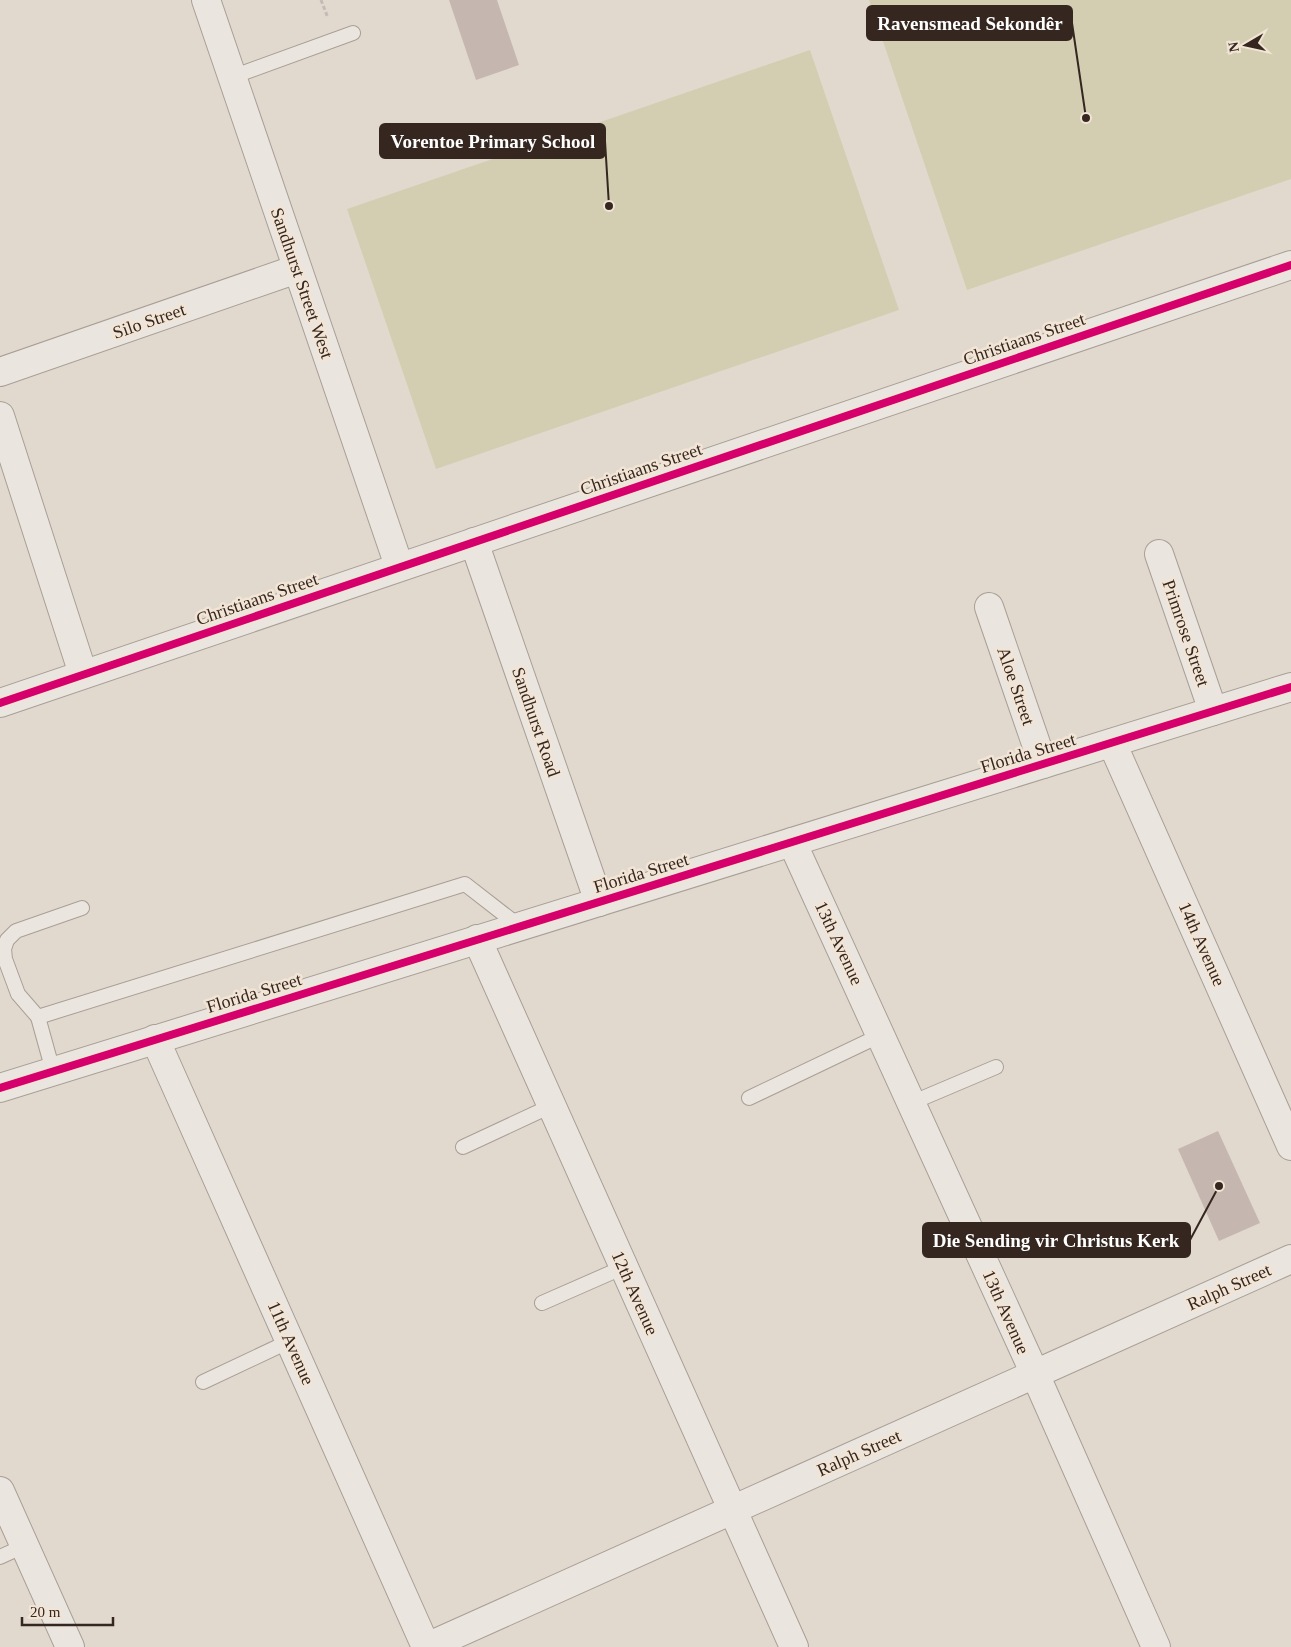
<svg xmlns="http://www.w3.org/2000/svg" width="1291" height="1647" viewBox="0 0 1291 1647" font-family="'Times New Roman',serif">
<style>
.green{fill:#d3ceb2}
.building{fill:#c5b7af}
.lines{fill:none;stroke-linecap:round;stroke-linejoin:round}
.lane-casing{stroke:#a89f97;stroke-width:16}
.street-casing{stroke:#a89f97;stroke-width:30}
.path{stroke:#c3bcb6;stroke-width:3;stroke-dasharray:4 2.5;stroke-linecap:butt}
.lane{stroke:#eae5df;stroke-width:14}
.street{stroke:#eae5df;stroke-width:28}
.cycleway-casing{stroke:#f2e5d5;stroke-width:11}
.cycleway{stroke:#d6006c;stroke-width:8}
.labels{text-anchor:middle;stroke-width:5;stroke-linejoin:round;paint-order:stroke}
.street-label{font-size:18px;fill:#352720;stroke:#f2e5d5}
.leader{fill:none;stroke:#352720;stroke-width:2}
.callout-dot{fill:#352720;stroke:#f2e5d5;stroke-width:2}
.callout{fill:#352720;stroke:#352720;stroke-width:2}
.callout-label{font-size:19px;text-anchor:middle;font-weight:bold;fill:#fff}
</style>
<rect width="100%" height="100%" fill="#e2d9ce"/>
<g class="green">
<polygon points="869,0 1291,0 1291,179 967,290"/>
<polygon points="810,50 899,310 436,469 347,209"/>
</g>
<g class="building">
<polygon points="449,0 497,0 519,65 476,80"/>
<polygon points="1218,1131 1260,1223 1219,1241 1178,1149"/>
</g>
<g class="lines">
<g class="lane-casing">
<g id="lane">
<polyline points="232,77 353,33"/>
<polyline points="38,1017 18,994 5,959 4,949 7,940 16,931 82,908"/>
<polyline points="53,1071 38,1017 465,884 519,926"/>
<polyline points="749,1098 881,1035"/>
<polyline points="911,1103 996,1067"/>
<polyline points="463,1147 551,1106"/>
<polyline points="542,1303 624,1267"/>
<polyline points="203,1382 290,1341"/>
<polyline points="0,1557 24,1546"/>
</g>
</g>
<g class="street-casing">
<g id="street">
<polyline points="206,0 399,566"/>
<polyline points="0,372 297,269"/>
<polyline points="0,416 83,674"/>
<polyline points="474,542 599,902"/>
<polyline points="1159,554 1213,711"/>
<polyline points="989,607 1043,764"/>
<polyline points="0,703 1291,265"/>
<polyline points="1112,743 1291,1146"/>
<polyline points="792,842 1035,1374 1156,1647"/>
<polyline points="477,939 794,1647"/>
<polyline points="155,1039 426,1647"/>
<polyline points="0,1088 1291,687"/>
<polyline points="0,1491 70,1647"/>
<polyline points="427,1647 1291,1259"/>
</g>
</g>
<polyline class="path" points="321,0 328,18"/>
<use href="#lane" class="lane"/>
<use href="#street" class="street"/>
<g class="cycleway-casing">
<g id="cycleway">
<polyline points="0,703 1291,265"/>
<polyline points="0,1088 1291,687"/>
</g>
</g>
<use href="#cycleway" class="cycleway"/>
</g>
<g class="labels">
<g class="street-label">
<text transform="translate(302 283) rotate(71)" y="6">Sandhurst Street West</text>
<text transform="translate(149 321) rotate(-19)" y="6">Silo Street</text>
<text transform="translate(1024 339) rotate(-19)" y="6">Christiaans Street</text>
<text transform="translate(641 469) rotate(-19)" y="6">Christiaans Street</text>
<text transform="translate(257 599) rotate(-19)" y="6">Christiaans Street</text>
<text transform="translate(1186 633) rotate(71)" y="6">Primrose Street</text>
<text transform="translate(1016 686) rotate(71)" y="6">Aloe Street</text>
<text transform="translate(536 722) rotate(71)" y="6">Sandhurst Road</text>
<text transform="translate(1028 753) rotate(-17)" y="6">Florida Street</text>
<text transform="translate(641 873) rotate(-17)" y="6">Florida Street</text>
<text transform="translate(839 943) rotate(65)" y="6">13th Avenue</text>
<text transform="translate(1202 944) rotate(66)" y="6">14th Avenue</text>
<text transform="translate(254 993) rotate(-17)" y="6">Florida Street</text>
<text transform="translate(1229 1287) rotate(-24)" y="6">Ralph Street</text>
<text transform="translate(635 1293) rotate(66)" y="6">12th Avenue</text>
<text transform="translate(1006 1312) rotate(66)" y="6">13th Avenue</text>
<text transform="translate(291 1343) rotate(66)" y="6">11th Avenue</text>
<text transform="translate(859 1453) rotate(-24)" y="6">Ralph Street</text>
</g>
</g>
<path class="leader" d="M1086 118L1072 23M609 206L605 141M1219 1186L1190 1240"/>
<g class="callout-dot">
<circle cx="1086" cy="118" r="5"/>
<circle cx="609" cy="206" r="5"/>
<circle cx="1219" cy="1186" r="5"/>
</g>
<g class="callout">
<rect x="867" y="6" width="205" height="34" rx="5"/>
<rect x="380" y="124" width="225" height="34" rx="5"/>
<rect x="923" y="1223" width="267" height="34" rx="5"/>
</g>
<g class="callout-label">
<text x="970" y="30">Ravensmead Sekondêr</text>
<text x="493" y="148">Vorentoe Primary School</text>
<text x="1056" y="1247">Die Sending vir Christus Kerk</text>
</g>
<g transform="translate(1246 45) rotate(261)" stroke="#f2e5d5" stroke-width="4" paint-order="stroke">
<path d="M0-4L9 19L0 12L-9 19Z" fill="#352720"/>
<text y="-8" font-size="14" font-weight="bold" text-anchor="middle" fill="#352720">N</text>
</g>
<path d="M22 1617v8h91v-8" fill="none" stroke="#352720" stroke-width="2.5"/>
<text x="30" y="1617" font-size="15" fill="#352720" stroke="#f2e5d5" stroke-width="4" paint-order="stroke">20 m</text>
</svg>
